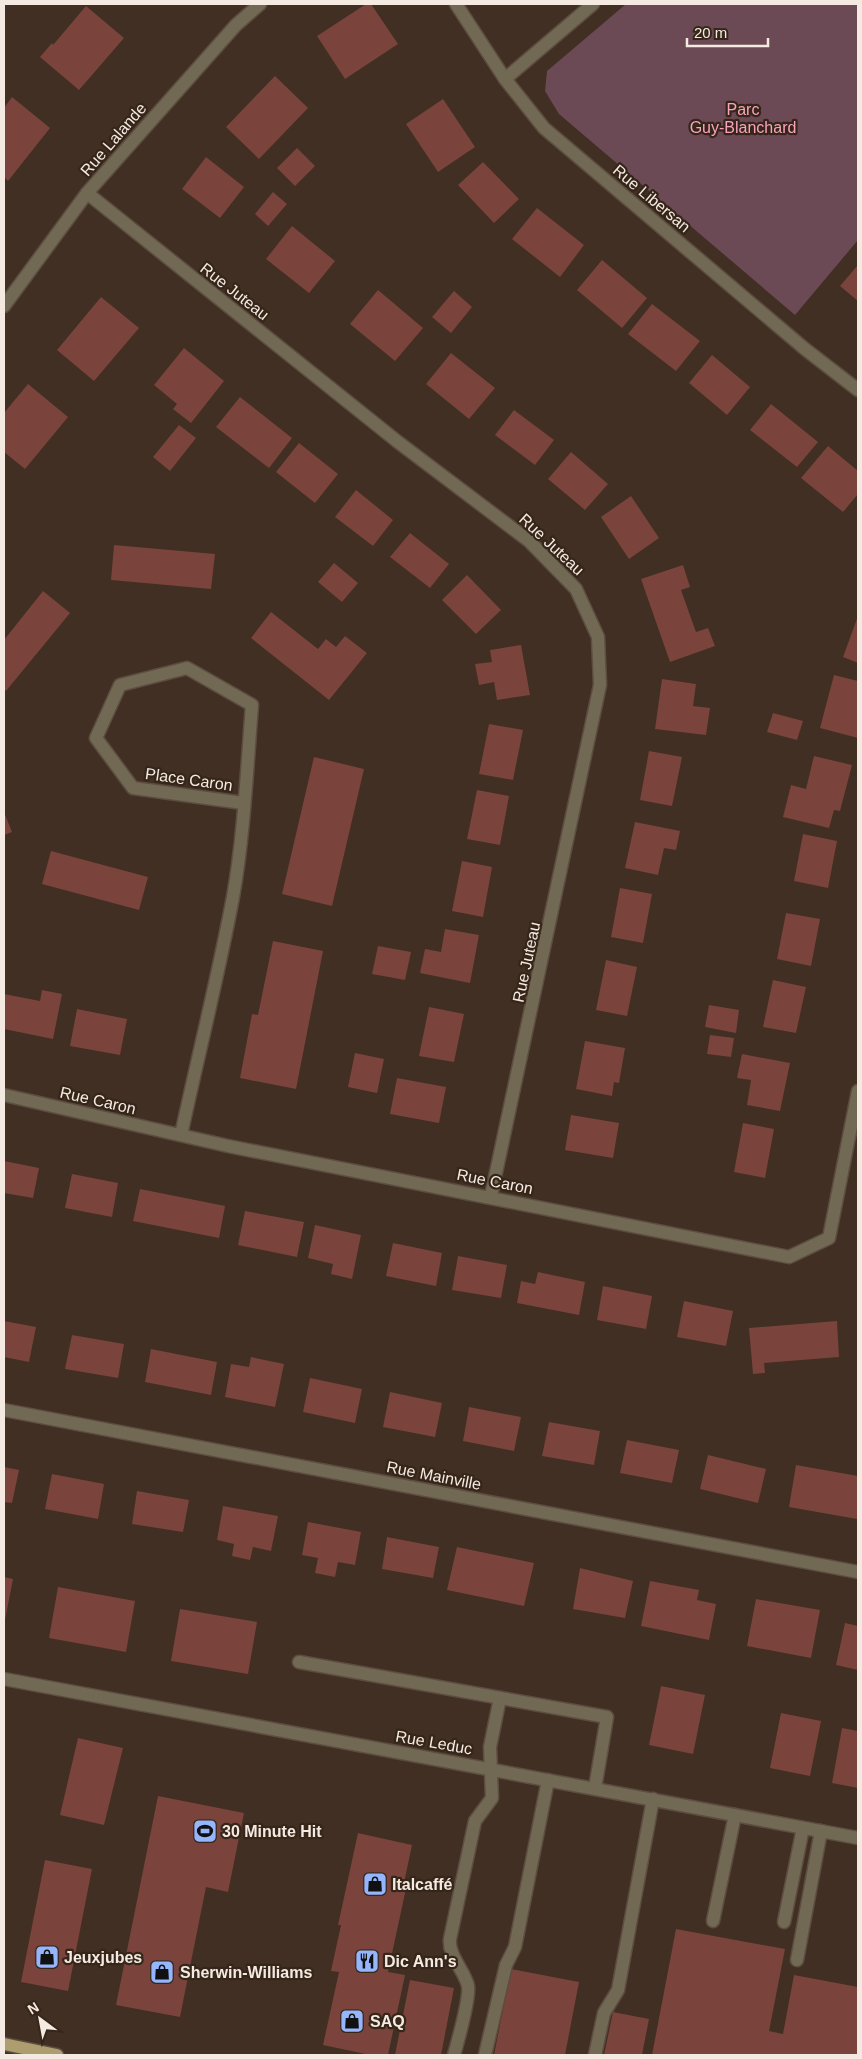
<svg xmlns="http://www.w3.org/2000/svg" width="862" height="2059" viewBox="0 0 862 2059" font-family="Helvetica,sans-serif">
<style>
.green{fill:#6b4a55}
.building{fill:#7a433b}
.lines{fill:none;stroke-linecap:round;stroke-linejoin:round}
.lane-casing{stroke:#5d4d41;stroke-width:15}
.street-casing{stroke:#5d4d41;stroke-width:15}
.primary-casing{stroke:#5d4d41;stroke-width:15}
.lane{stroke:#716953;stroke-width:12}
.street{stroke:#716953;stroke-width:12}
.primary{stroke:#ad9d6f;stroke-width:12}
.labels{text-anchor:middle;stroke-width:4.5;stroke-linejoin:round;paint-order:stroke}
.park-label{font-size:16px;fill:#f9a3c0;stroke:#352619}
.street-label{font-size:16px;fill:#f5eae1;stroke:#352619}
.poi-label{font-size:16px;font-weight:bold;fill:#f5eae1;stroke:#352619;text-anchor:start}
</style>
<rect width="100%" height="100%" fill="#402f22"/>
<polygon class="green" points="626,4 858,4 858,240 795,315 559,114 545,91 547,71"/>
<g class="building">
<polygon points="366,4 371,4 398,44 345,79 317,36"/>
<polygon points="86,6 124,38 79,90 40,57 52,43 53,45"/>
<polygon points="275,76 308,108 259,159 226,127"/>
<polygon points="12,97 50,128 8,181 4,177 4,108"/>
<polygon points="443,99 475,147 438,172 406,124"/>
<polygon points="297,148 315,166 295,186 277,168"/>
<polygon points="206,157 244,187 220,218 182,189"/>
<polygon points="483,162 519,199 494,223 458,185"/>
<polygon points="273,192 287,204 268,226 255,214"/>
<polygon points="537,208 584,245 560,277 512,239"/>
<polygon points="292,226 335,261 309,293 266,259"/>
<polygon points="602,260 647,298 622,328 577,290"/>
<polygon points="858,265 858,301 840,286"/>
<polygon points="378,290 423,328 395,361 350,324"/>
<polygon points="454,291 472,307 451,333 432,317"/>
<polygon points="101,297 139,328 94,381 57,350"/>
<polygon points="652,304 700,341 676,371 628,334"/>
<polygon points="184,348 224,381 191,423 173,409 177,404 154,385"/>
<polygon points="451,353 495,388 469,419 426,384"/>
<polygon points="712,355 750,387 727,415 689,383"/>
<polygon points="28,384 68,417 25,469 4,452 4,413"/>
<polygon points="240,397 292,438 269,468 216,427"/>
<polygon points="771,404 818,442 797,467 750,430"/>
<polygon points="514,410 554,440 535,465 495,435"/>
<polygon points="179,425 196,438 170,471 153,457"/>
<polygon points="299,443 338,474 315,503 276,472"/>
<polygon points="828,446 858,471 858,494 843,512 801,478"/>
<polygon points="571,452 608,484 585,510 548,479"/>
<polygon points="356,490 393,520 373,546 335,517"/>
<polygon points="631,496 659,538 629,559 601,517"/>
<polygon points="410,533 449,564 430,588 390,557"/>
<polygon points="114,545 215,554 211,589 111,580"/>
<polygon points="334,563 358,583 342,602 318,582"/>
<polygon points="683,565 690,587 681,590 696,632 708,628 715,646 670,662 641,579"/>
<polygon points="467,575 501,610 476,634 442,600"/>
<polygon points="43,591 70,613 6,691 4,689 4,640"/>
<polygon points="271,612 318,649 326,639 336,647 345,636 367,653 329,700 251,638"/>
<polygon points="858,616 858,663 843,657"/>
<polygon points="521,645 530,695 497,700 494,682 479,685 475,664 492,662 490,650"/>
<polygon points="834,675 858,681 858,738 820,728"/>
<polygon points="662,679 696,684 693,706 710,708 706,735 655,729"/>
<polygon points="773,713 803,721 797,740 767,732"/>
<polygon points="489,724 523,730 513,780 479,774"/>
<polygon points="649,751 682,757 672,806 640,800"/>
<polygon points="814,756 852,765 840,811 834,810 829,828 783,817 791,785 806,789"/>
<polygon points="314,757 364,769 332,906 282,894"/>
<polygon points="477,790 509,796 500,845 467,839"/>
<polygon points="4,812 12,832 4,835"/>
<polygon points="635,822 680,831 676,850 664,848 658,875 625,868"/>
<polygon points="803,834 837,841 828,888 794,881"/>
<polygon points="51,851 148,877 139,910 42,884"/>
<polygon points="462,861 492,867 483,917 452,911"/>
<polygon points="620,888 652,894 643,943 611,937"/>
<polygon points="786,913 820,919 811,966 777,959"/>
<polygon points="445,929 479,935 470,983 420,973 425,949 441,952"/>
<polygon points="273,941 323,951 296,1089 240,1078 252,1014 258,1015"/>
<polygon points="378,946 411,952 405,980 372,974"/>
<polygon points="606,960 637,967 627,1016 596,1010"/>
<polygon points="773,980 806,987 796,1033 763,1027"/>
<polygon points="42,990 62,994 53,1039 4,1029 4,994 40,1001"/>
<polygon points="709,1005 739,1010 736,1033 705,1027"/>
<polygon points="429,1007 464,1014 454,1062 419,1056"/>
<polygon points="77,1009 127,1019 120,1055 70,1046"/>
<polygon points="710,1035 734,1038 731,1057 707,1054"/>
<polygon points="585,1041 625,1048 619,1083 614,1082 612,1096 576,1089"/>
<polygon points="355,1053 384,1059 377,1093 348,1087"/>
<polygon points="742,1054 790,1063 780,1111 747,1105 751,1080 737,1078"/>
<polygon points="397,1078 446,1087 439,1123 390,1114"/>
<polygon points="571,1115 619,1123 613,1158 565,1150"/>
<polygon points="743,1123 774,1129 765,1178 734,1172"/>
<polygon points="4,1161 39,1168 33,1198 4,1193"/>
<polygon points="72,1174 118,1183 112,1217 65,1208"/>
<polygon points="140,1189 225,1206 219,1238 133,1221"/>
<polygon points="245,1211 304,1222 297,1257 238,1245"/>
<polygon points="315,1225 361,1235 352,1279 331,1274 333,1264 308,1258"/>
<polygon points="393,1243 442,1253 436,1286 386,1276"/>
<polygon points="458,1256 507,1265 501,1298 452,1290"/>
<polygon points="538,1272 585,1282 579,1315 517,1303 521,1281 535,1284"/>
<polygon points="603,1286 652,1296 646,1329 597,1320"/>
<polygon points="684,1301 733,1311 726,1346 677,1337"/>
<polygon points="4,1321 36,1327 29,1362 4,1357"/>
<polygon points="837,1321 839,1357 764,1363 765,1373 753,1374 749,1328"/>
<polygon points="72,1335 124,1344 118,1378 65,1369"/>
<polygon points="151,1349 217,1362 211,1395 145,1382"/>
<polygon points="251,1357 284,1364 275,1407 225,1397 231,1364 249,1367"/>
<polygon points="310,1378 362,1389 355,1423 303,1412"/>
<polygon points="390,1392 442,1403 435,1437 383,1427"/>
<polygon points="469,1407 521,1417 514,1451 463,1441"/>
<polygon points="549,1422 600,1431 594,1465 542,1456"/>
<polygon points="627,1440 679,1450 672,1483 620,1473"/>
<polygon points="708,1455 766,1469 758,1503 700,1489"/>
<polygon points="796,1465 858,1476 857,1519 789,1507"/>
<polygon points="4,1467 19,1470 12,1503 4,1502"/>
<polygon points="52,1474 104,1484 98,1519 45,1509"/>
<polygon points="137,1491 189,1500 183,1532 132,1524"/>
<polygon points="223,1506 278,1516 271,1551 253,1547 250,1560 232,1556 234,1544 217,1540"/>
<polygon points="308,1522 361,1532 355,1565 338,1562 335,1577 315,1573 318,1558 302,1555"/>
<polygon points="387,1537 439,1547 433,1578 382,1569"/>
<polygon points="457,1547 534,1563 524,1606 447,1590"/>
<polygon points="580,1568 633,1581 625,1618 573,1609"/>
<polygon points="4,1577 13,1579 5,1620 4,1620"/>
<polygon points="650,1581 699,1590 697,1600 716,1604 709,1640 641,1626"/>
<polygon points="58,1587 135,1601 126,1652 49,1638"/>
<polygon points="756,1599 820,1610 811,1658 747,1646"/>
<polygon points="180,1609 257,1622 248,1674 171,1661"/>
<polygon points="845,1623 858,1626 858,1670 836,1665"/>
<polygon points="661,1686 705,1695 693,1754 649,1745"/>
<polygon points="781,1713 821,1721 810,1776 770,1768"/>
<polygon points="842,1728 858,1731 858,1788 832,1783"/>
<polygon points="78,1738 123,1748 104,1825 60,1815"/>
<polygon points="158,1796 244,1813 228,1892 206,1887 180,2017 116,2005"/>
<polygon points="358,1833 412,1845 404,1883 407,1884 388,1972 405,1975 388,2055 370,2055 323,2045 339,1972 331,1971 341,1925 338,1925"/>
<polygon points="45,1860 92,1869 68,1991 21,1982"/>
<polygon points="676,1929 785,1949 769,2031 783,2034 794,1975 858,1987 858,2055 652,2055"/>
<polygon points="511,1969 579,1982 565,2055 494,2055"/>
<polygon points="410,1980 454,1988 441,2055 395,2055"/>
<polygon points="613,2012 649,2019 642,2055 604,2055"/>
</g>
<g class="lines">
<g class="lane-casing">
<g id="lane">
<polyline points="299,1662 607,1717 595,1788"/>
<polyline points="713,1921 735,1815"/>
<polyline points="784,1922 803,1828"/>
<polyline points="797,1960 821,1831"/>
<path d="M454 2055C458 2040 470 2000 468 1986 465 1971 448 1956 450 1939L475 1821 492 1798 490 1747 500 1698"/>
<polyline points="485,2055 506,1965 515,1947 548,1780"/>
<polyline points="595,2055 604,2013 618,1990 653,1799"/>
</g>
</g>
<g class="street-casing">
<g id="street">
<polyline points="456,4 505,79 544,128 805,349 858,390"/>
<polyline points="505,79 593,4"/>
<polyline points="87,193 398,442 529,541 576,589 598,637 600,685 491,1196"/>
<polyline points="4,306 87,193 236,25 260,4"/>
<polyline points="4,1095 228,1146 789,1257 829,1238 858,1091"/>
<path d="M181 1135C198 1056 218 977 233 897 244 836 247 767 252 705L187 668 120 685 96 738 133 788 243 803"/>
<polyline points="4,1410 858,1572"/>
<polyline points="4,1679 858,1838"/>
</g>
</g>
<g class="primary-casing">
<polyline id="primary" points="4,2044 57,2055"/>
</g>
<use href="#lane" class="lane"/>
<use href="#street" class="street"/>
<use href="#primary" class="primary"/>
</g>
<defs>
<g id="stadium-square" transform="scale(1.25)"><rect x="-9" y="-9" width="18" height="18" rx="4" fill="#95b6fd" stroke="#352619"/><path d="M0-5a6.5 5 0 1 0 0 10a6.5 5 0 1 0 0-10ZM-3.5-1.8h7v3.6h-7Z" fill="#111"/></g>
<g id="shop-square" transform="scale(1.25)"><rect x="-9" y="-9" width="18" height="18" rx="4" fill="#95b6fd" stroke="#352619"/><path d="M-5-2.5h2.3a2.7 3.5 0 0 1 5.4 0H5L5.5 6h-11ZM-1.5-2.5h3a1.5 2.3 0 0 0-3 0Z" fill="#111"/></g>
<g id="restaurant-square" transform="scale(1.25)"><rect x="-9" y="-9" width="18" height="18" rx="4" fill="#95b6fd" stroke="#352619"/><path d="M-5-6h1v4h1v-4h1v4h1v-4h1v5L-1.5 .5V6h-2V.5L-5-1ZM5-6V6H3V1.5H1.5Q1.5-4 5-6Z" fill="#111"/></g>
</defs>
<g fill-rule="evenodd">
<use href="#stadium-square" x="205" y="1831"/>
<use href="#shop-square" x="375" y="1884"/>
<use href="#shop-square" x="47" y="1957"/>
<use href="#restaurant-square" x="367" y="1961"/>
<use href="#shop-square" x="162" y="1972"/>
<use href="#shop-square" x="352" y="2021"/>
</g>
<g class="labels">
<g class="park-label">
<text x="743" y="115">Parc<tspan x="743" dy="18">Guy-Blanchard</tspan></text>
</g>
<g class="street-label">
<text transform="translate(113 139) rotate(-49)" y="6">Rue Lalande</text>
<text transform="translate(652 198) rotate(40)" y="6">Rue Libersan</text>
<text transform="translate(235 291) rotate(38)" y="6">Rue Juteau</text>
<text transform="translate(552 544) rotate(43)" y="6">Rue Juteau</text>
<text transform="translate(189 779) rotate(8)" y="6">Place Caron</text>
<text transform="translate(526 962) rotate(-78)" y="6">Rue Juteau</text>
<text transform="translate(98 1100) rotate(13)" y="6">Rue Caron</text>
<text transform="translate(495 1181) rotate(11)" y="6">Rue Caron</text>
<text transform="translate(434 1475) rotate(11)" y="6">Rue Mainville</text>
<text transform="translate(434 1742) rotate(10)" y="6">Rue Leduc</text>
</g>
<g class="poi-label">
<text x="222" y="1837">30 Minute Hit</text>
<text x="392" y="1890">Italcaffé</text>
<text x="64" y="1963">Jeuxjubes</text>
<text x="384" y="1967">Dic Ann's</text>
<text x="180" y="1978">Sherwin-Williams</text>
<text x="370" y="2027">SAQ</text>
</g>
</g>
<rect width="862" height="2059" fill="none" stroke="#f5eae1" stroke-width="10"/>
<g transform="translate(40 2019) rotate(328)" stroke="#352619" stroke-width="4" paint-order="stroke">
<path d="M0-4L9 19L0 12L-9 19Z" fill="#f5eae1"/>
<text y="-8" font-size="14" font-weight="bold" text-anchor="middle" fill="#f5eae1">N</text>
</g>
<path d="M687 38v8h81v-8" fill="none" stroke="#f5eae1" stroke-width="2.5"/>
<text x="694" y="38" font-size="15" fill="#f5eae1" stroke="#352619" stroke-width="4" paint-order="stroke">20 m</text>
</svg>
